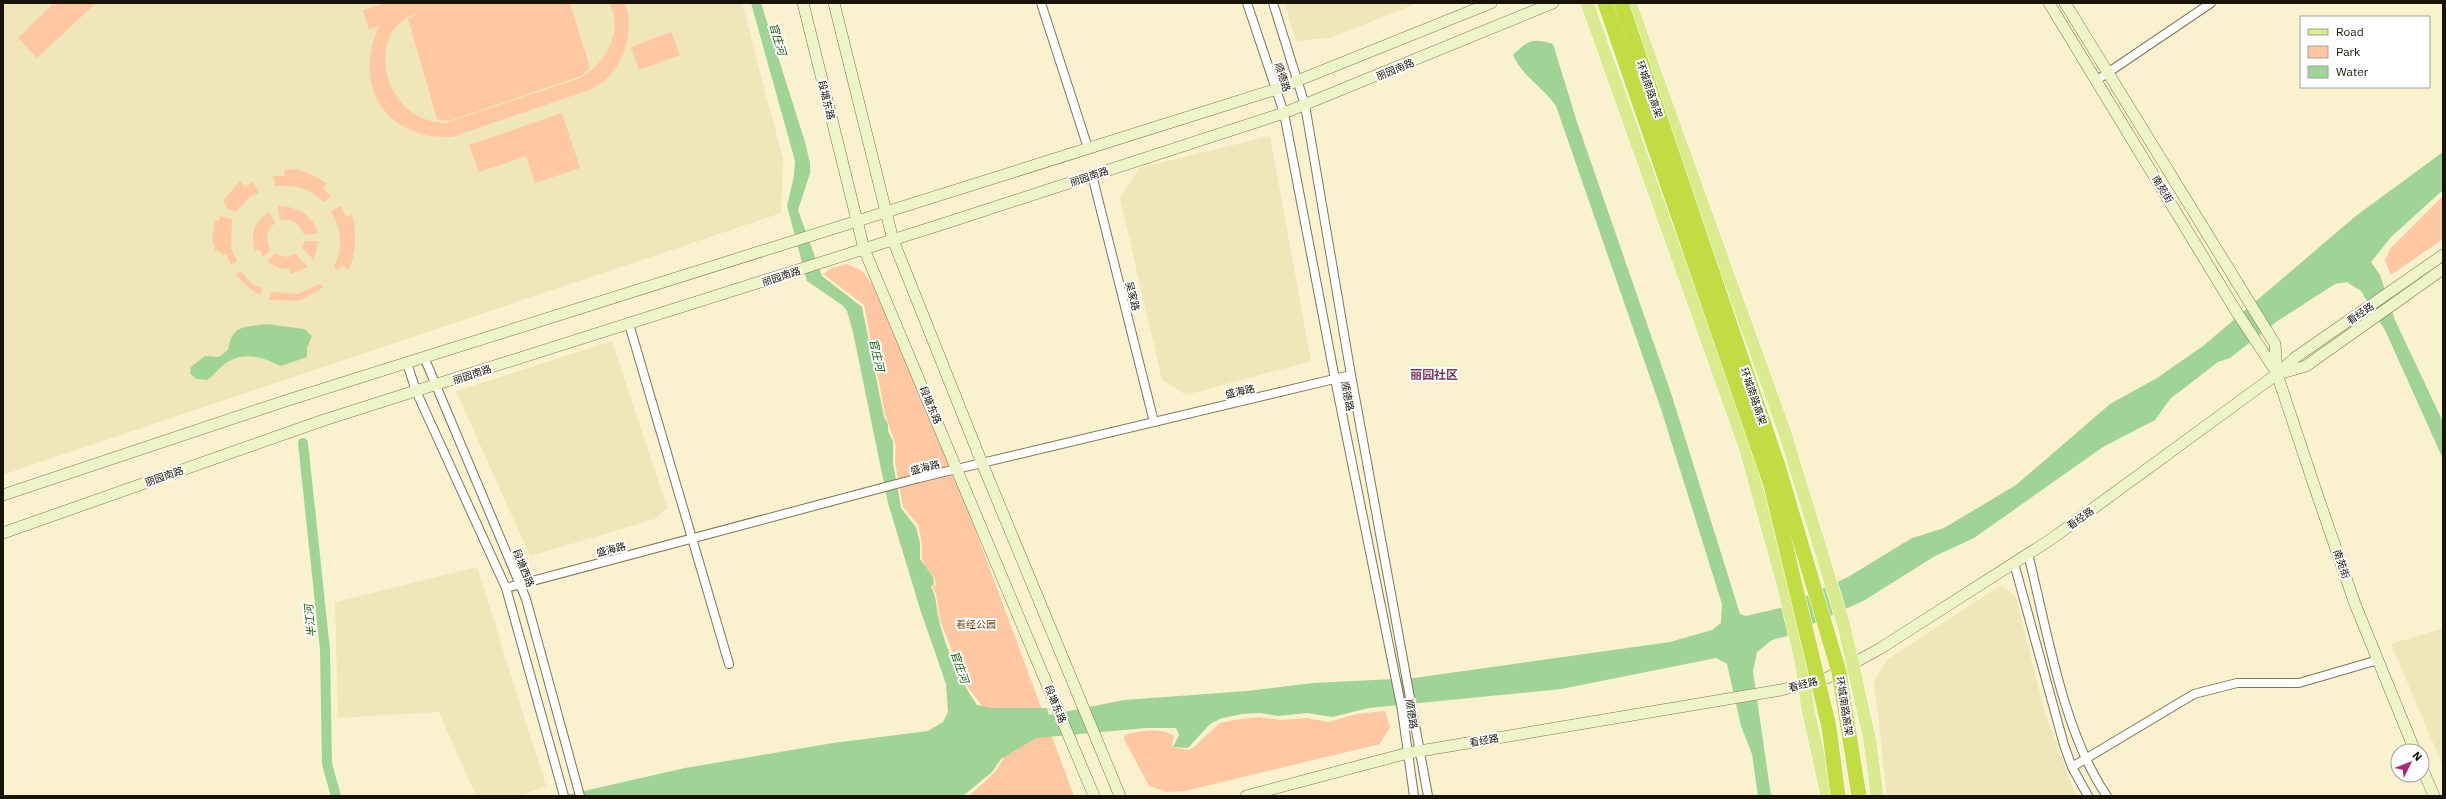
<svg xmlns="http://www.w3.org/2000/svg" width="2446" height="799" viewBox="0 0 2446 799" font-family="'IBM Plex Sans','Noto Sans SC',sans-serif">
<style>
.built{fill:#efe6b9}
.green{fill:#ffc7a2}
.water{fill:#a0d396}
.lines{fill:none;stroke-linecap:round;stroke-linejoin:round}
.canal{stroke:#a0d396;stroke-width:10}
.street-casing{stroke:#7e7756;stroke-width:10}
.secondary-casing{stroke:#7e7756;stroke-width:12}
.primary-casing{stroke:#fff;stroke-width:14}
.street{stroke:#fff;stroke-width:8}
.secondary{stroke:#edf4c7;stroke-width:11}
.primary{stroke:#daea8e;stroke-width:13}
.highway-bridge-casing{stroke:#fff;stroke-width:16;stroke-linecap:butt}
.highway-bridge{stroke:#c2dc43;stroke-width:15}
.labels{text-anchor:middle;stroke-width:4;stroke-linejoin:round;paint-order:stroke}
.street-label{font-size:10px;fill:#171407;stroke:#fff}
.park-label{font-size:10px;fill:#783c07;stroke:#fff}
.water-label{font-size:11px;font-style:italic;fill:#195a07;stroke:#fff}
.quarter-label{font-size:12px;font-weight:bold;fill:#7a395b;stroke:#fff}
</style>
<rect width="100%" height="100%" fill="#faf2ce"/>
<g class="built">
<polygon points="3,3 742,3 783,159 781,213 5,474 3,473"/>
<polygon points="1284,3 1417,3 1330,38 1296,41"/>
<polygon points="1270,136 1311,361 1186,395 1162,380 1120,198 1139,168"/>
<polygon points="612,341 667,508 655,519 530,556 456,391"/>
<polygon points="477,567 546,786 519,796 476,796 439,712 338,718 335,602"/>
<polygon points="2001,585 2016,597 2044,710 2076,796 1887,796 1874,681 1888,659"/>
<polygon points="2443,628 2443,766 2391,644"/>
</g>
<g class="green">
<polygon points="54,3 96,3 37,58 18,38"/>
<path d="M385 3H570L590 68 581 76 449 121 437 119 408 19 419 13C363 26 380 123 446 123L580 78C605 65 625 30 609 3H625C636 34 622 74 592 89L452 137C385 140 352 85 379 26L369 30 363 10Z"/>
<polygon points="671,32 680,55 639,70 631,47"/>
<polygon points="562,113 580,168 535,183 526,156 479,172 469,145"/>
<path d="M294 169 307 172 327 183 323 188 331 196 324 202C310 188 294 185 275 186L273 176H284L285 170Z"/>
<polygon points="240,181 245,187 253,182 259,193 251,196 236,212 227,208 223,201"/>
<polygon points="2443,196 2443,239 2391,275 2385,261 2390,249"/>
<path d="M278 206C296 206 313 215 318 233L304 235C300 223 293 219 280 220Z"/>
<path d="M341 206 346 217 352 215C357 235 356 251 349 270L342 265 337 270 334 267C343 247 342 230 331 211Z"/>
<path d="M269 212 275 223C266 231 265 240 271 250L263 257 259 249 255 251C250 235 254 221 269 212Z"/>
<polygon points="220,216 232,219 231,248 237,262 231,264 226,254 222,256 219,251 215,250 212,239 215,220 219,221"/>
<polygon points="305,241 318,241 314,260 302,248"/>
<polygon points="275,254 287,257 296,254 308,267 291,274 290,269 279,268 267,261"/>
<polygon points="846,264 861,270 872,284 886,315 959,486 1074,796 969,796 995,772 1004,758 982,706 967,686 952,651 940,620 936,594 933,587 936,585 934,577 925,567 922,558 922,544 918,525 903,507 895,462 896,446 885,414 864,305 823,274 832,268"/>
<path d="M241 271 251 283 263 289 260 295C250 289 243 283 236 274Z"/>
<polygon points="320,284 324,287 299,301 269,300 272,292 297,294"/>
<path d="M1385 711 1390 727 1380 744 1185 791 1166 792 1149 786 1124 739 1125 735C1139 731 1162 727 1174 736L1172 747 1188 750 1194 747 1220 723 1241 719 1260 717 1281 720 1307 718 1328 722 1357 714Z"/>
</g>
<g class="water">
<path d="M751 3H761L805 142 810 163V173L798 210 822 276 862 307 884 417 888 424V431L893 441V463L901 508 916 527 920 543V559L933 577 934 584 931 587C937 597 936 609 939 620 946 650 960 680 977 705L991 708H1047L1049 715 1124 700 1247 691 1313 683 1414 678 1670 642 1712 630 1721 623 1722 604 1661 409 1556 106C1543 87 1522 76 1513 55 1527 41 1532 37 1553 44L1577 122 1671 393 1740 614 1746 616 1780 608 1848 577 1912 538 1944 528 2016 485 2110 404 2157 378 2203 346 2357 215 2443 152V190L2391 237 2371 262 2380 275 2395 320 2443 422V459L2385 330 2361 291 2347 282 2335 284 2276 322 2230 358 2218 362 2170 399 2155 420 2103 447 1974 538 1935 556 1865 600 1787 636 1772 640 1757 652 1753 671 1771 796H1758L1752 754 1741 726 1727 664 1716 658 1561 689 1369 708 1332 717 1307 713 1278 716 1260 713 1243 714 1222 718 1210 724 1188 748 1173 747 1179 735 1176 728H1146L1036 738 1001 759 992 772 963 796H562L685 768 833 743 928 731 943 722 948 712 946 684 920 609 888 503 853 332 847 311 842 305 807 281 787 206 794 176 795 161Z"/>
<path d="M267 324 304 329 312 336 307 348V357L281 366C263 357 245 351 226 363 219 368 214 375 207 380L197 379 190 374 191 367 205 356 219 357 228 350C233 323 244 328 267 324Z"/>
</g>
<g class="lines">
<polyline class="canal" points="303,443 325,650 327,764 336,796"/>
<g class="street-casing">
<g id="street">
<polyline points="1041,3 1088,148"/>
<polyline points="1247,3 1284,113 1335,379 1402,710 1414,796"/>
<polyline points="1273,3 1305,105 1351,375 1428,796"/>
<polyline points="2097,80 2211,3"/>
<polyline points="1092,175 1154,422"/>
<polyline points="629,324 729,664"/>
<polyline points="424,357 526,599 580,796"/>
<polyline points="407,363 416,391 506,588 564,796"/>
<path d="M2028 554C2047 629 2063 733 2107 796"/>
<polyline points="2014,563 2064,745 2072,767 2088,796"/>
<polyline points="506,588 919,478 1351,375"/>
<polyline points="2072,767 2194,694 2237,683 2299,683 2378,660"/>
</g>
</g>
<g class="secondary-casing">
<g id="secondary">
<polyline points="803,3 864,249 1094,796"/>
<polyline points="834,3 893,240 982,463 1120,796"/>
<polyline points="2049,3 2236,311 2277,373"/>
<polyline points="2065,3 2275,344 2277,374 2316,491 2355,604 2415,751"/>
<polyline points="2282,373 2306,366 2443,269"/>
<polyline points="3,495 285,401 1277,89 1491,3"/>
<polyline points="3,533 324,420 949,222 1284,113 1553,3"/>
<polyline points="2422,768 2434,796"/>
<polyline points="1246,796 1408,753 1781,690 1827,678 1881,648 2050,540 2277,374 2296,357 2443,255"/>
</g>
</g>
<g class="primary-casing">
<g id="primary">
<polyline points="1587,3 1745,447 1783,584 1801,661 1808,710 1827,796"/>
<polyline points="1630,3 1784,430 1844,626 1870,741 1877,796"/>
</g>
</g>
<use href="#street" class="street"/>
<use href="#secondary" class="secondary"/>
<use href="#primary" class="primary"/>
<g class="highway-bridge-casing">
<g id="highway-bridge">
<polyline points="1605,3 1771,485 1829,727 1838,796"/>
<polyline points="1621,3 1778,466 1839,672 1859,796"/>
</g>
</g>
<use href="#highway-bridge" class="highway-bridge"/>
</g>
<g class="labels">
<g class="street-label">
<text transform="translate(1395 69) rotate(-22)" y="4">丽园南路</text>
<text transform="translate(1283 77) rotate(72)" y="4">顺德路</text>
<text transform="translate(1650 89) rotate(71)" y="4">环城南路高架</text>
<text transform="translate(827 100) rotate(76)" y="4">段塘东路</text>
<text transform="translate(1089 176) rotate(-18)" y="4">丽园南路</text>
<text transform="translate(2163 189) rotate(59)" y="4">南苑街</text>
<text transform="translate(781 276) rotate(-18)" y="4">丽园南路</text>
<text transform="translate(1133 296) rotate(76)" y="4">吴家路</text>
<text transform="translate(2360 313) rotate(-35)" y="4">看经路</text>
<text transform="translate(472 374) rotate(-18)" y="4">丽园南路</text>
<text transform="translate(1240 391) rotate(-13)" y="4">盛海路</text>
<text transform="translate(1348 396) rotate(79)" y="4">顺德路</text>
<text transform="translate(1754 396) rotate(71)" y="4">环城南路高架</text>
<text transform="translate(931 405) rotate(67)" y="4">段塘东路</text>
<text transform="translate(925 467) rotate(-14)" y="4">盛海路</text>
<text transform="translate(164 476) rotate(-19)" y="4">丽园南路</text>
<text transform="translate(2080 518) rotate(-36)" y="4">看经路</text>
<text transform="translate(611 549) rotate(-14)" y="4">盛海路</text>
<text transform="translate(2342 564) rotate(71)" y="4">南苑街</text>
<text transform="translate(524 568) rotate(68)" y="4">段塘西路</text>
<text transform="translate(1803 684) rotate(-14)" y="4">看经路</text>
<text transform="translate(1056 704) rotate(68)" y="4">段塘东路</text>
<text transform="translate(1845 706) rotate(81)" y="4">环城南路高架</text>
<text transform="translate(1412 714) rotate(81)" y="4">顺德路</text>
<text transform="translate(1484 740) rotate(-10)" y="4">看经路</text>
</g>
<g class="park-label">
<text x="976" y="628">看经公园</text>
</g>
<g class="water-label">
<text transform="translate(778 39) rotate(73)" y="4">官庄河</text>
<text transform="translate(877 355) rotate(77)" y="4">官庄河</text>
<text transform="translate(310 621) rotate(-96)" y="4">半江河</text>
<text transform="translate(960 667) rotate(71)" y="4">官庄河</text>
</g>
<g class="quarter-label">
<text x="1434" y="379">丽园社区</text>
</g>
</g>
<rect width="2446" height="799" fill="none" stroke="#171407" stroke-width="8"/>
<rect x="2300" y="16" width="130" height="72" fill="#ffffff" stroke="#a2a19c"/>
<rect x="2308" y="29" width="20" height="6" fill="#daea8e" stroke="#a2a19c"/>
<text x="2336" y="36" font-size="12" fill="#171407">Road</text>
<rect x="2308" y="46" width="20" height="12" fill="#ffc7a2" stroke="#a2a19c"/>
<text x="2336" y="56" font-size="12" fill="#171407">Park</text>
<rect x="2308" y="66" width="20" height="12" fill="#a0d396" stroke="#a2a19c"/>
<text x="2336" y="76" font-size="12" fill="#171407">Water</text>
<g transform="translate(2410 763) rotate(47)"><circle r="19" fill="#ffffff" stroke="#a2a19c"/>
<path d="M0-3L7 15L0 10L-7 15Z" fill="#aa2874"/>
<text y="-6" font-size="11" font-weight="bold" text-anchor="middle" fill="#171407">N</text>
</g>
</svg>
